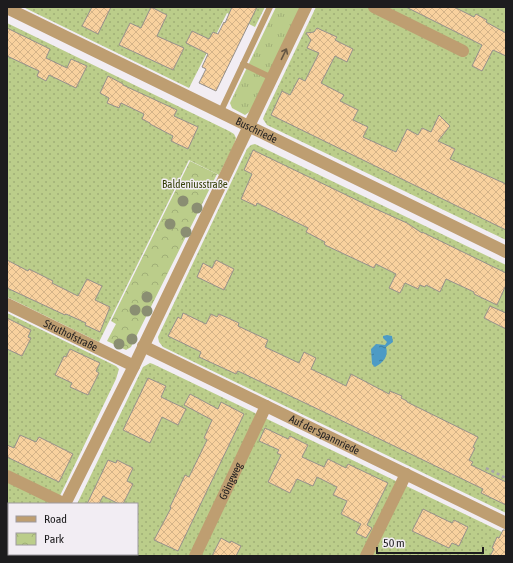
<svg xmlns="http://www.w3.org/2000/svg" width="513" height="563" viewBox="0 0 513 563" font-family="'Asap Condensed',sans-serif">
<style>
.grass{fill:url(#grass-tufts)}
.park{fill:url(#park-crowns)}
.garden{fill:url(#garden-dots)}
.water{fill:url(#water-ripples)}
.building{fill:url(#building-cross-hatch);stroke:#95908b}
.lines{fill:none;stroke-linecap:round;stroke-linejoin:round}
.path{stroke:#a7a3a8;stroke-width:2.5;stroke-dasharray:3 3;stroke-linecap:butt}
.lane{stroke:#be9e71;stroke-width:6}
.street{stroke:#be9e71;stroke-width:12}
.tree{fill:#8a8e72}
.oneway{stroke:#655643}
.labels{text-anchor:middle;stroke-width:3;stroke-linejoin:round;paint-order:stroke}
.street-label{font-size:11px;fill:#1d1c1e;stroke:#f2edf3}
.park-label{font-size:11px;fill:#354008;stroke:#f2edf3}
</style>
<defs>
<pattern id="grass-tufts" width="24" height="20" patternUnits="userSpaceOnUse"><rect width="24" height="20" fill="#bbcd8a"/><path d="M3 7l-1-3M5 7V3M7 7l1-3M15 17l-1-3M17 17v-4M19 17l1-3" fill="none" stroke="#a0af77"/></pattern>
<pattern id="park-crowns" width="20" height="18" patternUnits="userSpaceOnUse"><rect width="20" height="18" fill="#bbcd8a"/><path d="M2 6a3 3 0 1 1 6 0M12 15a3 3 0 1 1 6 0" fill="none" stroke="#a0af77"/></pattern>
<pattern id="garden-dots" width="8" height="8" patternUnits="userSpaceOnUse"><rect width="8" height="8" fill="#bbcd8a"/><path d="M2 2h.1M6 6h.1" fill="none" stroke="#a0af77" stroke-width="1.8" stroke-linecap="round"/></pattern>
<pattern id="water-ripples" width="26" height="14" patternUnits="userSpaceOnUse"><rect width="26" height="14" fill="#4d9bc5"/><path d="M2 4q2-2 4 0t4 0M15 11q2-2 4 0t4 0" fill="none" stroke="#3f7e9f"/></pattern>
<pattern id="building-cross-hatch" width="8" height="8" patternUnits="userSpaceOnUse"><rect width="8" height="8" fill="#f8d19e"/><path d="M0 0l8 8M0 8l8-8" fill="none" stroke="#d4b388"/></pattern>
</defs>
<rect width="100%" height="100%" fill="#f2edf3"/>
<polygon class="grass" points="276,7 301,7 252,110 245,115 232,108 230,103"/>
<polygon class="park" points="190,161 217,174 131,347 126,350 107,341 116,324 111,321"/>
<g class="garden">
<polygon points="23,7 265,7 255,27 227,13 189,88"/>
<polygon points="316,7 506,7 506,240 267,125 263,119 264,116"/>
<polygon points="7,23 229,131 234,134 236,138 234,145 219,175 189,160 99,342 7,297"/>
<polygon points="255,144 506,265 506,513 163,347 159,342 158,337 247,149 251,145"/>
<polygon points="7,313 116,366 119,369 116,379 56,504 9,504 9,554 32,554 31,556 7,556"/>
<polygon points="150,363 153,364 506,534 506,556 51,556 52,554 137,554 137,504 77,504 143,367"/>
</g>
<path class="water" d="M387 335 392 336 393 342 386 347C389 356 383 363 375 367L372 364 371 349 376 344 385 345 387 342 383 338V336Z"/>
<g class="building">
<polygon points="92,7 111,7 98,34 82,26"/>
<polygon points="151,7 167,15 157,36 184,48 173,70 119,45 130,23 141,28"/>
<polygon points="232,7 257,7 216,91 199,83 206,69 202,67 208,54 186,43 192,31 209,39 213,32 218,34 224,22 225,23"/>
<polygon points="406,7 454,7 474,17 476,14 487,20 486,22 506,33 506,56 493,50 482,71 472,66 482,45"/>
<polygon points="7,28 50,49 46,58 67,68 71,59 87,66 76,88 49,75 46,81 37,76 39,71 7,56"/>
<polygon points="317,28 337,37 335,40 353,49 347,62 335,56 321,83 344,95 340,101 358,110 353,120 368,127 363,137 396,152 407,129 418,135 422,128 431,132 439,115 450,126 438,141 455,149 450,159 506,184 506,230 271,115 282,91 290,95 299,78 305,81 319,53 307,48 311,40 306,33 314,32"/>
<polygon points="108,76 123,84 123,85 177,110 174,116 198,127 188,149 171,141 173,136 150,124 150,123 142,119 144,114 121,103 119,108 107,103 109,98 100,93"/>
<polygon points="253,150 367,205 407,223 422,233 422,232 506,273 506,285 497,305 474,294 474,292 446,279 440,292 426,285 425,287 420,285 418,289 405,283 400,293 389,288 396,274 376,264 374,268 327,246 324,244 325,242 306,232 308,228 257,203 256,206 241,199 252,174 244,170"/>
<polygon points="7,260 28,271 29,269 53,281 52,283 78,296 87,279 102,286 95,300 110,307 100,332 85,325 86,323 66,314 65,315 7,288"/>
<polygon points="216,260 234,269 224,290 197,277 203,263 212,268"/>
<polygon points="490,306 506,313 506,329 484,318"/>
<polygon points="183,313 206,324 211,314 217,317 219,314 239,323 238,326 268,340 265,347 299,363 304,352 316,358 311,369 328,377 346,386 351,374 389,394 390,391 402,396 401,398 407,401 407,402 478,437 473,447 475,448 469,460 473,462 471,465 506,482 506,505 481,493 483,489 328,414 238,371 236,374 199,357 201,352 168,336 178,317 181,319"/>
<polygon points="7,318 31,330 28,337 31,338 22,356 7,349"/>
<polygon points="70,349 100,363 96,371 99,373 88,395 70,387 72,383 55,375 64,356 66,357"/>
<polygon points="148,378 166,386 161,397 186,409 178,425 162,417 150,443 123,430"/>
<polygon points="190,394 218,409 221,402 244,414 178,551 154,540 171,508 170,507 185,475 189,477 207,440 204,438 212,420 184,405"/>
<polygon points="265,428 288,439 290,436 308,445 302,457 324,467 328,459 346,468 348,464 388,483 367,525 372,528 366,538 356,533 361,524 341,514 347,501 333,495 337,487 317,477 313,486 297,479 290,493 268,482 281,455 277,453 279,450 259,441"/>
<polygon points="20,435 36,442 39,437 73,454 59,482 7,457 7,445 14,448"/>
<polygon points="108,460 116,463 117,460 133,468 127,481 133,484 123,504 119,504 103,496 99,504 87,504"/>
<polygon points="423,509 452,523 454,520 468,527 459,546 452,543 449,548 412,531"/>
<polygon points="503,530 506,530 506,556 490,556 494,549 492,548 497,537 499,538"/>
<polygon points="221,538 230,543 231,541 241,546 236,556 212,556"/>
</g>
<g class="lines">
<polyline class="path" points="486,468 506,478"/>
<g class="lane">
<polyline points="243,64 272,78"/>
<polyline points="220,113 270,7"/>
</g>
<g class="street">
<polyline points="374,7 463,51"/>
<path id="s1" d="M7 8 506 252"/>
<path id="s2" d="M7 304 134 366"/>
<path id="s3" d="M143 346 506 523"/>
<polyline points="7,476 65,504"/>
<polyline points="65,504 134,366 306,7"/>
<polyline points="40,556 41,554"/>
<path id="s4" d="M195 556 266 406"/>
<polyline points="366,556 406,474"/>
</g>
</g>
<g class="tree">
<circle cx="183" cy="201" r="5.5"/>
<circle cx="197" cy="208" r="5.5"/>
<circle cx="170" cy="224" r="5.5"/>
<circle cx="186" cy="232" r="5.5"/>
<circle cx="147" cy="297" r="5.5"/>
<circle cx="135" cy="310" r="5.5"/>
<circle cx="147" cy="311" r="5.5"/>
<circle cx="132" cy="339" r="5.5"/>
<circle cx="119" cy="344" r="5.5"/>
</g>
<defs><path id="oneway-shaft" d="M-6 0H5M1.5-3L5.5 0L1.5 3" fill="none" stroke-width="1.6" stroke-linecap="round" stroke-linejoin="round"/></defs>
<use class="oneway" href="#oneway-shaft" transform="translate(284 54) rotate(-64)"/>
<g class="labels">
<g class="street-label">
<text dy="4" stroke="none"><textPath href="#s1" startOffset="278">Buschriede</textPath></text>
<text dy="4" stroke="none"><textPath href="#s2" startOffset="71">Struthofstraße</textPath></text>
<text dy="4" stroke="none"><textPath href="#s3" startOffset="202">Auf der Spannriede</textPath></text>
<text dy="4" stroke="none"><textPath href="#s4" startOffset="83">Göingweg</textPath></text>
</g>
<g class="park-label">
<text x="195" y="188">Baldeniusstraße</text>
</g>
</g>
<rect width="513" height="563" fill="none" stroke="#1d1c1e" stroke-width="16"/>
<rect x="8" y="503" width="130" height="52" fill="#f2edf3" stroke="#9d999e"/>
<rect x="16" y="516" width="20" height="6" fill="#be9e71" stroke="#9d999e"/>
<text x="44" y="523" font-size="12" fill="#1d1c1e">Road</text>
<rect x="16" y="533" width="20" height="12" fill="url(#park-crowns)" stroke="#9d999e"/>
<text x="44" y="543" font-size="12" fill="#1d1c1e">Park</text>
<path d="M377 547v6h106v-6" fill="none" stroke="#1d1c1e" stroke-width="2"/>
<text x="383" y="547" font-size="12" fill="#1d1c1e" stroke="#f2edf3" stroke-width="3" paint-order="stroke">50 m</text>
</svg>
